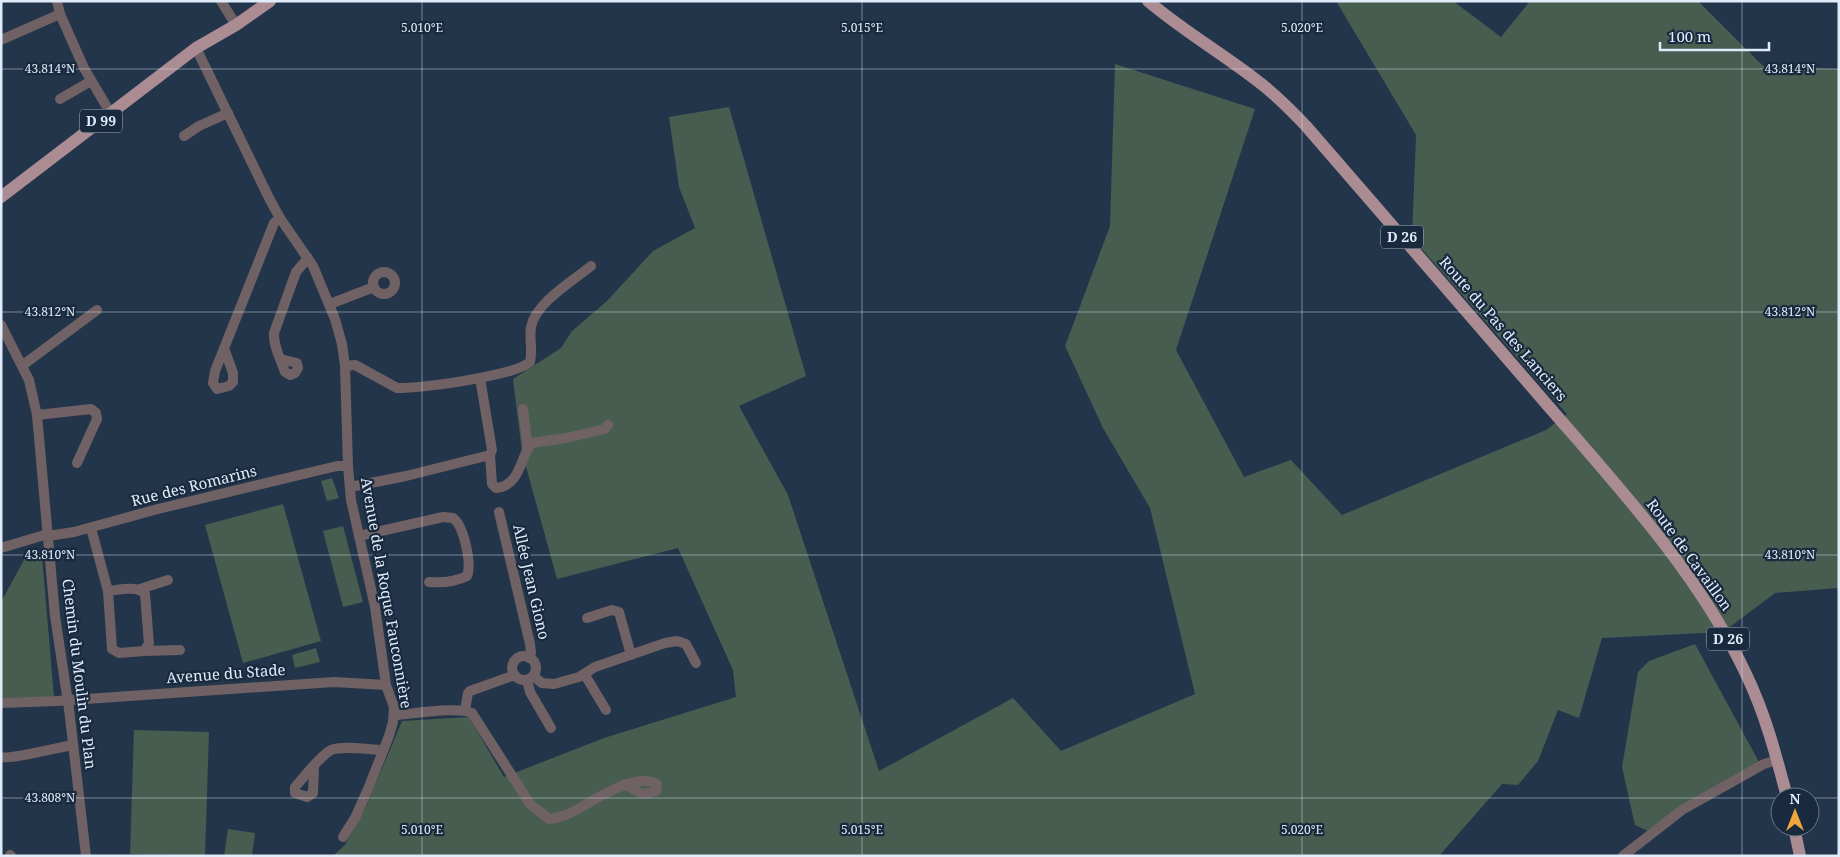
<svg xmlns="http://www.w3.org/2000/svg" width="1840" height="857" viewBox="0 0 1840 857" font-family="'Noto Serif',serif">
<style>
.green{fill:#465d50}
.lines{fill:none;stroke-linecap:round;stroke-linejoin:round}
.minor{stroke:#706164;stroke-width:10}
.major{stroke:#ab8c93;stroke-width:12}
.ticks{fill:none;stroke:#e0ecfa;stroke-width:1;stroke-opacity:0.45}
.labels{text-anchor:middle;stroke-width:4.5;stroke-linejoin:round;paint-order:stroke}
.shield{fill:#192a3f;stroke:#a4b2c2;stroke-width:1}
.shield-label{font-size:14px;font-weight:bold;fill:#e0ecfa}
.street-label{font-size:15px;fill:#e0ecfa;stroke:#192a3f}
.ticks-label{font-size:12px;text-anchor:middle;fill:#e0ecfa;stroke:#192a3f;stroke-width:4.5;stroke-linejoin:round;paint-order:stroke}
</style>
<rect width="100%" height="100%" fill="#23354a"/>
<g class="green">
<polygon points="1336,1 1453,1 1501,37 1530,1 1698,1 1763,66 1839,69 1839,588 1775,593 1723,632 1602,638 1579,718 1558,710 1538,761 1518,785 1502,784 1439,856 333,856 345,845 368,802 402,721 469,717 504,777 604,738 736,697 733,670 678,548 557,579 522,452 513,379 561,348 572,331 606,302 653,251 695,228 679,187 669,117 729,107 806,376 739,406 788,495 879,771 1013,698 1061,751 1195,694 1150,508 1103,428 1065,346 1110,226 1115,64 1255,109 1176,350 1244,477 1291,460 1342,515 1546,430 1567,414 1412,238 1416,135"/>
<polygon points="332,478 339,498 327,501 321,481"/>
<polygon points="283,504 321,641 243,663 205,525"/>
<polygon points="343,526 363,602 343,607 323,531"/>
<polygon points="30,549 42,556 54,697 1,698 1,602"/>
<polygon points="1695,644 1759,762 1650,832 1635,825 1622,767 1638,672 1649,661"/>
<polygon points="316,648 320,662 295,668 292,655"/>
<polygon points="134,730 209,732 205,856 130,854"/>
<polygon points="228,829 255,833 252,856 224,856"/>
</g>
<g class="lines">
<g class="minor">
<polyline points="57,1 60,14"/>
<polyline points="221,1 236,25"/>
<polyline points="1,40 60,14 84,68 111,114"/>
<polyline points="196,48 270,200 280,218 313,266 335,319 342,344 345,366 348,466 351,500 375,607 386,685 394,707 393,722 389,736 368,789 355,818 343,837"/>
<polyline points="60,99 91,81"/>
<polyline points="184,136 199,126 228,113"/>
<circle cx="384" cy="283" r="11"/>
<polyline points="330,304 374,287"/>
<polyline points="1,325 29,380 37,415 55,616 69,709 86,856"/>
<polyline points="224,348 233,373 233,382 229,386 217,389 213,383 215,371 274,223 280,218"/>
<path d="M280 359 297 363 298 368 295 373 290 375 285 372C281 360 273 346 274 333L296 272 308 258"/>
<polyline points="23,365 97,310"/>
<path d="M345 366 355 365 397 388H402C427 387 514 376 530 362 533 350 529 339 531 327 535 303 573 281 591 266"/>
<polyline points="523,409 528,449"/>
<polyline points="37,415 91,409 96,413 97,419 77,463"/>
<path d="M490 455 492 484 496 488C520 486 521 457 531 443L566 438 605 429 608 425"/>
<polyline points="350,487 406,476 490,455 492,450 480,378"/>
<polyline points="499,512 530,644 531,653 529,658"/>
<path d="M91 528 108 591 112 649 119 653 144 651 149 644 145 594C137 585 119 590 108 591"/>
<polyline points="48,536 74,532 158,509 337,466 348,466"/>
<path d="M359 536 443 517 453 518C464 526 472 564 467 576 455 582 442 583 429 582"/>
<polyline points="1,548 48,534"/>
<polyline points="140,589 168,580"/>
<polyline points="587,618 612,610 619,612 631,655"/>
<polyline points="144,651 180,650"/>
<circle cx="524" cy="668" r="12"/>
<polyline points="585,675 606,710"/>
<polyline points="533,676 542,683 554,684 579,677 595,667 665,643 677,641 686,644 696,663"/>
<polyline points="527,680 530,692 551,728"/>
<polyline points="1,703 57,701 334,682 386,685"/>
<polyline points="465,710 468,693 470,691 515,675"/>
<path d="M394 715C413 714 458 706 472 713L530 804 549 819C555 818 562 817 568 814 591 804 632 771 657 784L656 791C642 797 637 792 625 784"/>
<path d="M1 757C9 760 60 747 73 745"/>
<path d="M314 767 313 793 307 797 295 793V787C304 777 320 756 331 750 343 745 370 750 383 750"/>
<polyline points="10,855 11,856"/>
<polyline points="1623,856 1682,810 1764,764 1777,760"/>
</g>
<g class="major">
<path d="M1148 1C1182 30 1220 52 1255 79 1274 93 1290 109 1306 126 1381 213 1456 299 1531 386 1607 475 1696 567 1746 674 1765 713 1776 755 1787 797"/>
<polyline points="1,197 196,48 236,25 270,1"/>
<polyline points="1794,827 1800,856"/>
</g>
</g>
<path class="ticks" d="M422 1V856M862 1V856M1302 1V856M1742 1V856M1 69H1839M1 312H1839M1 555H1839M1 798H1780M1810 798H1839"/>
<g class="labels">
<g class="shield">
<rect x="80" y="109.5" width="42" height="23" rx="4"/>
<rect x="1381" y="225.5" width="42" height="23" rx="4"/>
<rect x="1707" y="627.5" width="42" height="23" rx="4"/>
</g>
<g class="shield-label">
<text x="101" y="126">D 99</text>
<text x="1402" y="242">D 26</text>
<text x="1728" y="644">D 26</text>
</g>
<g class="street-label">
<text transform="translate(1503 329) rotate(49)" y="5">Route du Pas des Lanciers</text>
<text transform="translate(194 486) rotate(-14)" y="5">Rue des Romarins</text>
<text transform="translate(1689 555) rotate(54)" y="5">Route de Cavaillon</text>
<text transform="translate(531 582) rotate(77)" y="5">Allée Jean Giono</text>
<text transform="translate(386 593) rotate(80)" y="5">Avenue de la Roque Fauconnière</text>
<text transform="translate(79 674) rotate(83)" y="5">Chemin du Moulin du Plan</text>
<text transform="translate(226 674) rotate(-4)" y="5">Avenue du Stade</text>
</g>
</g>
<g class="ticks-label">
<text x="422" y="32">5.010°E</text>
<text x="862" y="32">5.015°E</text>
<text x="1302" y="32">5.020°E</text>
<text x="50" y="73">43.814°N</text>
<text x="1790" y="73">43.814°N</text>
<text x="50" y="316">43.812°N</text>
<text x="1790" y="316">43.812°N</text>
<text x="50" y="559">43.810°N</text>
<text x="1790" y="559">43.810°N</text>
<text x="50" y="802">43.808°N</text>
<text x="422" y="834">5.010°E</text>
<text x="862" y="834">5.015°E</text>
<text x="1302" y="834">5.020°E</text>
</g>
<rect width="1840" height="857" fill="none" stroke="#e0ecfa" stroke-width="5"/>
<g transform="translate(1795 812)"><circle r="24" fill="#192a3f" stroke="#69788a"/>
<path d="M0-4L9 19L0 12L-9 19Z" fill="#efa73d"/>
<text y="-8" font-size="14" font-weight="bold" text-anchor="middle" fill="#e0ecfa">N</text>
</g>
<path d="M1660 42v8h109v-8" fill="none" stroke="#e0ecfa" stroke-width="2.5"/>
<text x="1668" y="42" font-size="15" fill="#e0ecfa" stroke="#192a3f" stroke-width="4" paint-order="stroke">100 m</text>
</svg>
